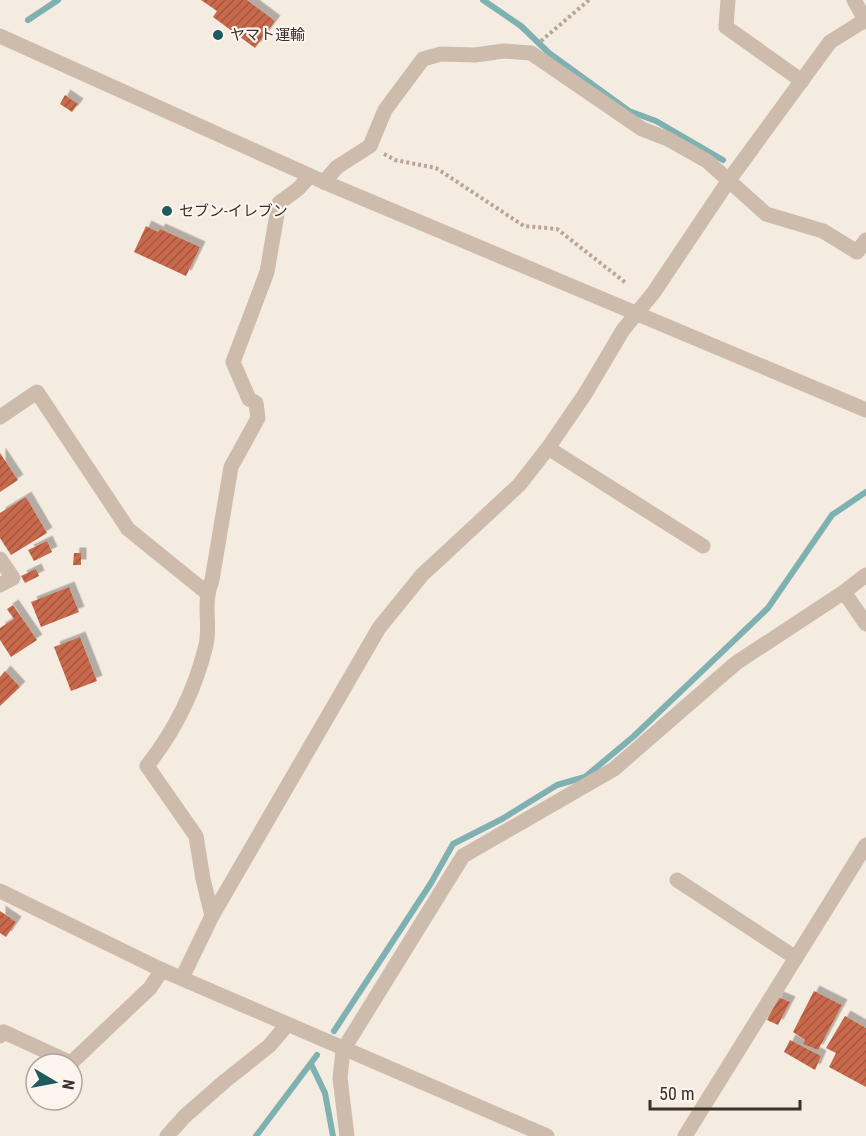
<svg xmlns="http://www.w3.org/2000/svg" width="866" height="1136" viewBox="0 0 866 1136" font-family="'Roboto Condensed','Noto Sans JP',sans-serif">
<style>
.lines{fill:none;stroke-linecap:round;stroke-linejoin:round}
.stream{stroke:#7fb0b2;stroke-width:6}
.building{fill:url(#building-hatch);filter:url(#shadow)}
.path{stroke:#b9a596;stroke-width:4;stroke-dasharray:3 3;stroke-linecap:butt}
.minor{stroke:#cdbbac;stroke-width:15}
.poi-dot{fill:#1f5a5e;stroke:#fbf5ee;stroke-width:2}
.labels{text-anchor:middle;stroke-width:4.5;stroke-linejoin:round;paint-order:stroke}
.poi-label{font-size:15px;fill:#3b302b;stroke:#fbf5ee;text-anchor:start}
</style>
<defs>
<pattern id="building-hatch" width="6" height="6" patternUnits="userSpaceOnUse" patternTransform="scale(1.5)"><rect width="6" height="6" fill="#c8694b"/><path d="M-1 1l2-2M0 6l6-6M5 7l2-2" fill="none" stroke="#a4573f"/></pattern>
<filter id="shadow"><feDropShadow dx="5.5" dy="-5.5" stdDeviation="0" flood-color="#0004"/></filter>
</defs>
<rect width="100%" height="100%" fill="#f4ebe1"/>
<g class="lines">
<g class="stream">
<polyline points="483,0 521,26 549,53 629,111 656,121 723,160"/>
<polyline points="28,20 58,0"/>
<polyline points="334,1031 431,883 453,844 502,819 557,785 585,777 634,736 768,608 832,515 866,492"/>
<polyline points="311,1064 325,1093 333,1136"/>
<polyline points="256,1136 317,1055"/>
</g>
</g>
<g class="building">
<polygon points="201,0 247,0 275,21 255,48 213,17 217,11"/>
<polygon points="65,95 78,104 72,112 60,104"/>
<polygon points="146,226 158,232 160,229 200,247 186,276 134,252"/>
<polygon points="0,453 18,480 0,492"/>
<polygon points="26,497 47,533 11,555 0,538 0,513"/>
<polygon points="47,541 52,552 34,561 28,550"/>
<polygon points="74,553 81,553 81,565 73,565"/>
<polygon points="36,569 39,576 25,583 21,576"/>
<polygon points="69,587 79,612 41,627 31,602"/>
<polygon points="13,605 37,640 11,657 0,640 0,628 14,619 7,609"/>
<polygon points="80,637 97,681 71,691 54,647"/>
<polygon points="5,671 20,687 0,706 0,677"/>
<polygon points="0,911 16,922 6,937 0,933"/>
<polygon points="814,991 842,1005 818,1050 803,1044 805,1040 793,1032"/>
<polygon points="778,997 790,1002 778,1025 767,1020"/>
<polygon points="845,1016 866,1028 866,1087 829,1067 836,1053 826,1048"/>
<polygon points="790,1040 821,1056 815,1070 784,1052"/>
</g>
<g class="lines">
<g class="path">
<polyline points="541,41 589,0"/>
<polyline points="384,154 395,160 436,168 524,226 557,229 626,283"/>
</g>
<g class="minor">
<polyline points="728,0 726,27 802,81"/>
<polyline points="854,0 865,20"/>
<polyline points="0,36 324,182 866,410"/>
<polyline points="324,182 337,167 370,146 385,110 423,59 441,54 475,55 504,51 531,53 642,129 668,139 707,161 766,214 823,231 857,252 866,240"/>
<polyline points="0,417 37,392 128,529 207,593"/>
<polyline points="548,448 703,546"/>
<polyline points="0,559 13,578 0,585"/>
<polyline points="866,575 844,592 866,624"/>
<polyline points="677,880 796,958"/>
<polyline points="0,891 162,970 547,1136"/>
<path d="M212 916 203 879 196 836 147 766C176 729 195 691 206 645 211 623 202 604 212 580L231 467 258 418 256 403 249 399 233 362 267 272 279 203 298 189 310 176"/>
<polyline points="182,978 212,916 379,628 422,575 519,485 548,448 585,394 623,330 654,292 729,180 830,42 865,20 866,22"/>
<polyline points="0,1036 4,1032 71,1063 150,988 162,970"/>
<polyline points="167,1136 185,1116 225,1081 269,1046 287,1025"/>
<polyline points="347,1136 340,1078 343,1050 463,856 614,769 736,663 844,592"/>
<polyline points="685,1136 866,845"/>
</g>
</g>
<g class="poi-dot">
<circle cx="218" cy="35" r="6"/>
<circle cx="167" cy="211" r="6"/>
</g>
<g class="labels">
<g class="poi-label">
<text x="230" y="40">ヤマト運輸</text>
<text x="179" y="216">セブン-イレブン</text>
</g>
</g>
<g transform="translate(54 1082) rotate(100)"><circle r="28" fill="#fbf5ee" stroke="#aea6a0" stroke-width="1.5"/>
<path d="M0-4.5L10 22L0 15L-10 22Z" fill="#1f5a5e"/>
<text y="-9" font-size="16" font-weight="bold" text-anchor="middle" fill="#3b302b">N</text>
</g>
<path d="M650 1100v9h150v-9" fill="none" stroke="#3b302b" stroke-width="3"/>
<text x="659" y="1100" font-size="18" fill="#3b302b" stroke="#fbf5ee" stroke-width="4.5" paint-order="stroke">50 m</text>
</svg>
